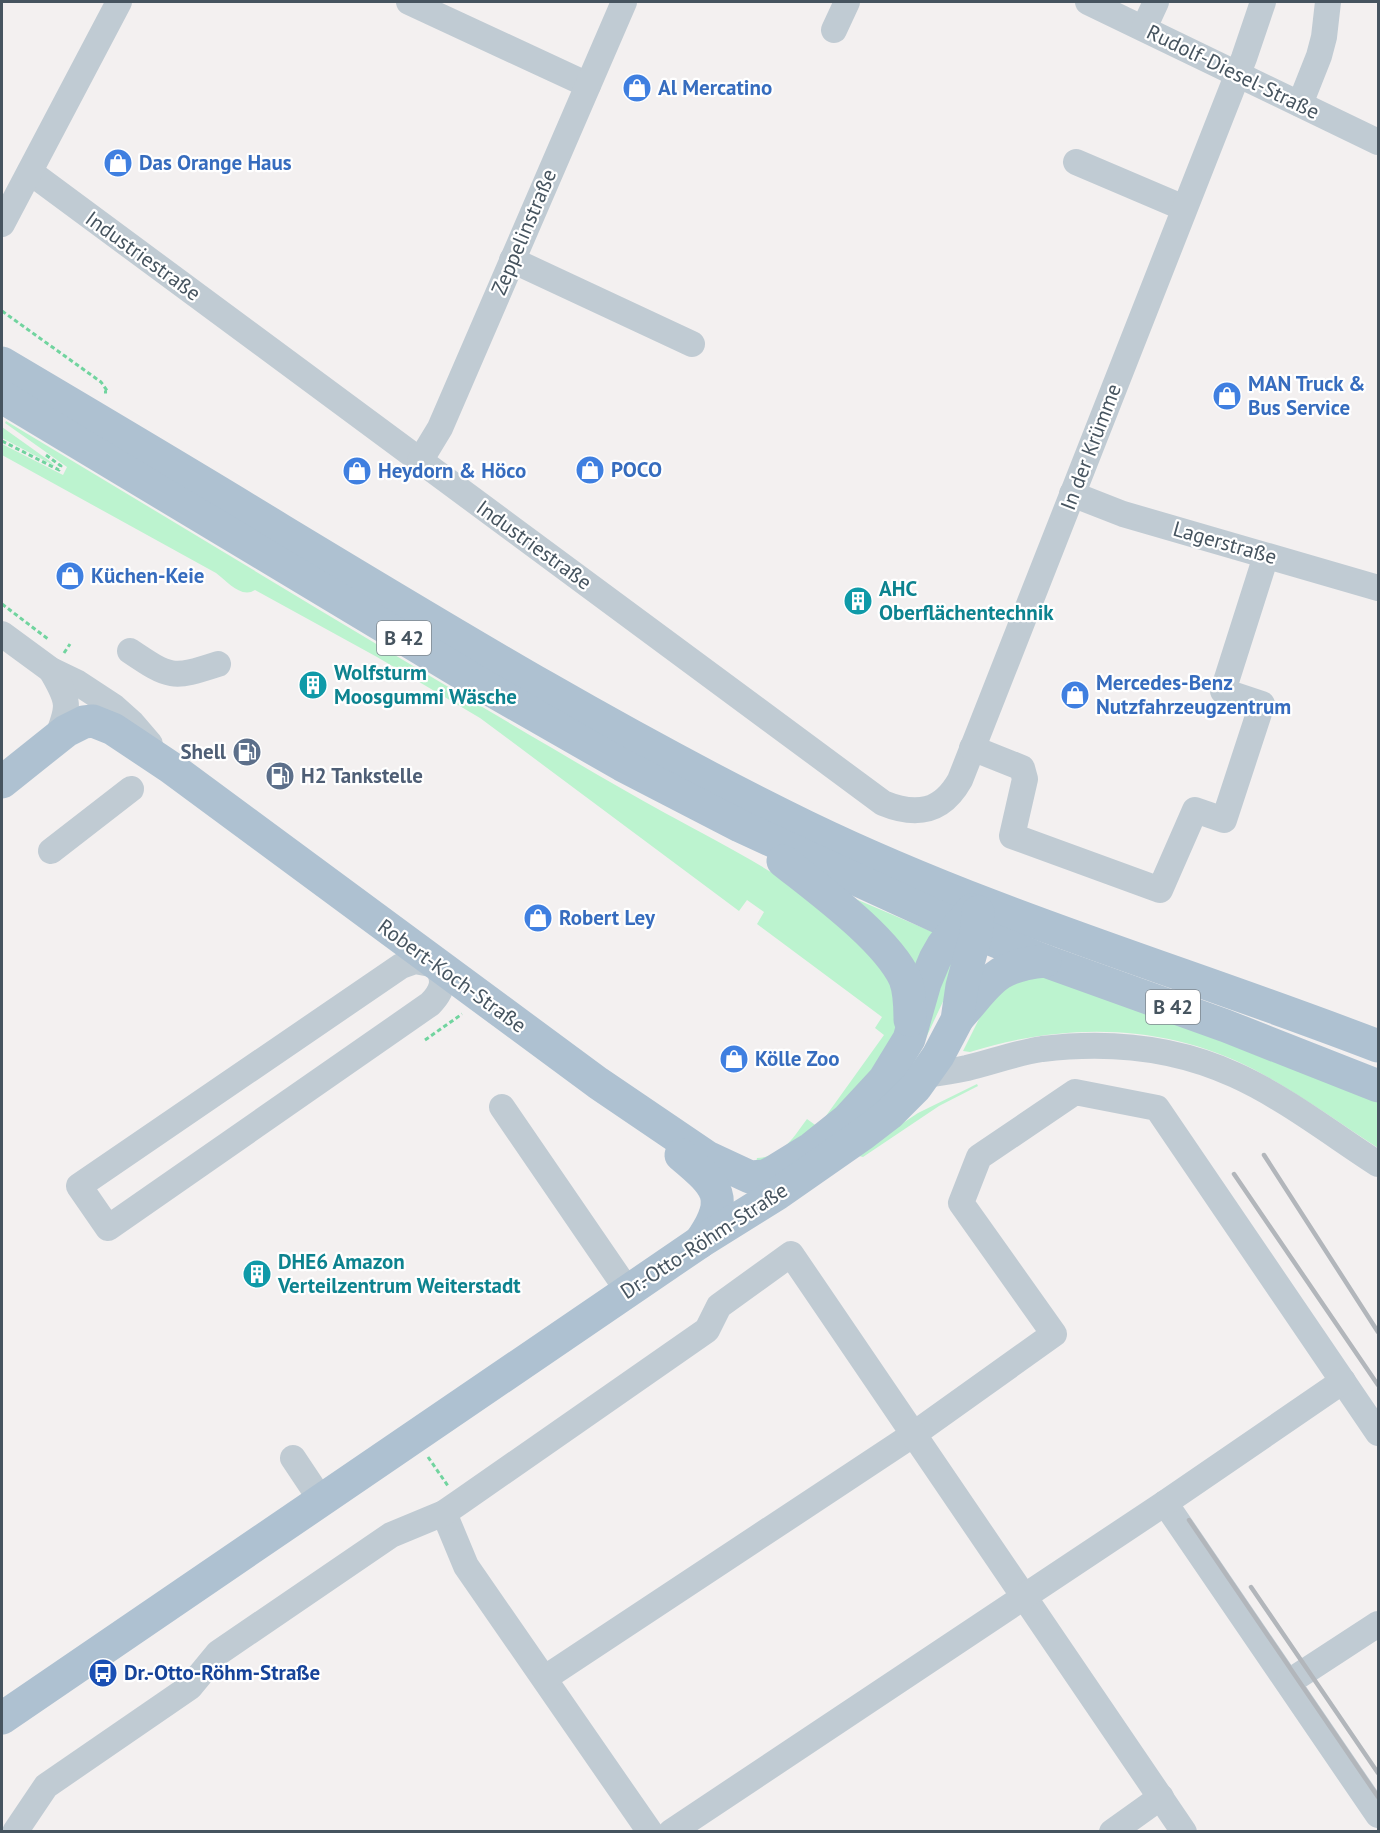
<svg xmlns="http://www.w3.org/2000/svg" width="1380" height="1833" viewBox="0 0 1380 1833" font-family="'PT Sans',sans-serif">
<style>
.green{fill:#bcf3cf}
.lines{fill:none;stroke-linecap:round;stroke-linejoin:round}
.path{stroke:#71d49f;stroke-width:3;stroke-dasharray:4.5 3;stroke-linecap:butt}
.minor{stroke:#c0cbd3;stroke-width:26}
.major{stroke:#aec1d1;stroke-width:33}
.rail{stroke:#b2b6bb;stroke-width:4.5}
.labels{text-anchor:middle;stroke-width:4.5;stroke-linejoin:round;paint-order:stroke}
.shield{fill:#fff;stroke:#7e878f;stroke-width:1.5}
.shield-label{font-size:20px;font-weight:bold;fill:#46545f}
.street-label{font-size:21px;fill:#46545f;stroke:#fff}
.shop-label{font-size:21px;font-weight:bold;fill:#366cbe;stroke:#fff;text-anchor:start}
.culture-label{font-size:21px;font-weight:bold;fill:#0d838f;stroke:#fff;text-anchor:start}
.service-label{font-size:21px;font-weight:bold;fill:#4e5e75;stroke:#fff;text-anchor:end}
.transit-label{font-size:21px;font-weight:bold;fill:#164399;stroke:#fff;text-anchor:start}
</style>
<rect width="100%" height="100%" fill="#f3f0f0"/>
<g class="green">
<path d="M6 421C188 530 369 641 552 748 589 770 627 792 665 813 734 851 794 879 852 933 865 944 880 955 889 970 914 1013 889 1055 861 1089 839 1116 792 1160 756 1162L757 1158C782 1157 793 1138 807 1119L818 1127 884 1035 875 1028 882 1017 757 924 764 912 747 900 739 911 480 718 377 657 255 590C241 599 227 581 216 573L2 455V444L63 475 67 467 5 423Z"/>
<polygon points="2,427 51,462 55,466 2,438"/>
<polygon points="830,888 942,936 918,994"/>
<polygon points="955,944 954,978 925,1040 927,1020"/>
<path d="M1035 973 1378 1098V1148C1338 1122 1298 1093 1255 1070 1166 1023 1065 1022 970 1052L963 1051 983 1011 994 994Z"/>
<polygon points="977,1084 978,1086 939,1106 863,1157 855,1155 918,1113"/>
</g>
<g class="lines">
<g class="path">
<polyline points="2,311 101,382 108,392 104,392"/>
<polyline points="2,441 59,470 61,466 46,455"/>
<polyline points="2,604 48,639"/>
<polyline points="64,653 70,644"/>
<polyline points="425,1040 462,1014"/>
<polyline points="428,1457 448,1486"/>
</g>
<g class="minor">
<polyline points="409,2 588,85"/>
<polyline points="1088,2 1378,142"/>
<polyline points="1144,28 1156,2"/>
<polyline points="834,30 847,2"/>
<polyline points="1300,104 1319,56 1324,37 1328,2"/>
<polyline points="1076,162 1184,208"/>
<path d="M30 172 883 803C917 817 942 812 960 780L1244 58 1263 2"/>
<polyline points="2,224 119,2"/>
<polyline points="512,260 692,344"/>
<polyline points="420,461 440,428 624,2"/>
<polyline points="1072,494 1123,514 1378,588"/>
<polyline points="2,634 51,670 78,683 113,706 132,723 150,744"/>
<path d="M130 651C170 678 172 679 218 664"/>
<path d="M51 670C70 702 70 706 56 740"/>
<polyline points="972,748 1022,768 1025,779 1012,836 1160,890 1195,810 1224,820 1262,704 1223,691 1266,556"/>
<polyline points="51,851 131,789"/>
<path d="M415 961 436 965C446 980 443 991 430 1004L108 1228 79 1186 401 966Z"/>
<path d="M926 1075C940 1073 953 1071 967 1068 992 1062 1016 1053 1042 1049 1108 1041 1174 1047 1235 1075 1284 1097 1333 1135 1378 1164"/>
<polyline points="502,1107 628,1291"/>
<polyline points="293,1458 321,1500"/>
<polyline points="1165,1503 1378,1815"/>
<polyline points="444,1513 466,1566 650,1832"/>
<polyline points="545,1678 914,1434 1054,1334 961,1203 979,1157 1075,1092 1157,1108 1378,1433"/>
<polyline points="1289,1682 1378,1624"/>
<polyline points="15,1832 46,1786 190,1687 218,1653 391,1535 444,1513 460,1502 707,1330 719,1306 791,1254 1184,1832"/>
<polyline points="671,1832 1165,1503 1343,1381"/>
<polyline points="1112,1832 1161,1797"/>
</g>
<g class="major">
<path d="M2 363C95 418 188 473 281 530 453 634 626 739 807 827 991 916 1189 973 1378 1046"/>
<polyline points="2,397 470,678 622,765 740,826 958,926 1045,961 1226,1026 1378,1086"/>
<polyline points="2,782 66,731 84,722 93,721 113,729 170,767 598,1083 707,1157 750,1177 765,1176 773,1172 812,1148 847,1120 884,1080 909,1039 925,983 935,959 943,945 972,910"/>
<path d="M783 861C818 889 887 939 905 979 910 992 910 1007 910 1020"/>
<path d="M958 1018C990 983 993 966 1045 961"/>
<path d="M681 1155C718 1186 731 1198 700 1242"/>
<polyline points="2,1718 700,1242 777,1194 863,1134 889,1114 916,1087 938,1056 957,1020 962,986 976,934 978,912"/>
</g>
<g class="rail">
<polyline points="1264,1155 1378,1332"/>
<polyline points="1234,1174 1378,1385"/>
<polyline points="1189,1520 1378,1797"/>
<polyline points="1251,1587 1378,1773"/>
</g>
</g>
<defs>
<g id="shop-disc" transform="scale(1.5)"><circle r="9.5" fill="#3f7fe0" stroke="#fff"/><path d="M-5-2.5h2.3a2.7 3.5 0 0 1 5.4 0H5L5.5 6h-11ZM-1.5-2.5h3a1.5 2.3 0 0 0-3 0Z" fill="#fff"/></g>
<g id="building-disc" transform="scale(1.5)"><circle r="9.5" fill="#0f9aa8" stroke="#fff"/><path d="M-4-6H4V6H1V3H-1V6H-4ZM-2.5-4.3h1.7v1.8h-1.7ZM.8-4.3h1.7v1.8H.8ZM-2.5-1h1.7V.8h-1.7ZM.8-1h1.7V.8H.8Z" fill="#fff"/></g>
<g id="fuel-disc" transform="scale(1.5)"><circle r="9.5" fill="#5c6f8a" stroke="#fff"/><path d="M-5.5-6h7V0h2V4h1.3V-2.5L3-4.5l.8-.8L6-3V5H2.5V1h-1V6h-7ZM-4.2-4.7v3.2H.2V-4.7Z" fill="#fff"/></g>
<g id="bus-disc" transform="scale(1.5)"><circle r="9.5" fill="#1a4fb4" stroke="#fff"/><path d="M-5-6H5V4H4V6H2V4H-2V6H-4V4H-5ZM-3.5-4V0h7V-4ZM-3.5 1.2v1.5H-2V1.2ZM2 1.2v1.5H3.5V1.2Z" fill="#fff"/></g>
</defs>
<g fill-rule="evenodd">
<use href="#shop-disc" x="637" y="88"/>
<use href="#shop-disc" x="118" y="163"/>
<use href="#shop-disc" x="1227" y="396"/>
<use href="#shop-disc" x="590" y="470"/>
<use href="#shop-disc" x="357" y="471"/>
<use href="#shop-disc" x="70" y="576"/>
<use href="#building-disc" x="858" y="601"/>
<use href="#building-disc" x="313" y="685"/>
<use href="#shop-disc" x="1075" y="695"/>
<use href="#fuel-disc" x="247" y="752"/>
<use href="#fuel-disc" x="280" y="776"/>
<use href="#shop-disc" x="538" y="918"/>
<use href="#shop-disc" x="734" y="1059"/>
<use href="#building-disc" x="257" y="1274"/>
<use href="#bus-disc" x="103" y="1673"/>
</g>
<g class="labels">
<g class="shield">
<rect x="377" y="621" width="54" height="34" rx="4.5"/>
<rect x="1146" y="990" width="54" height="34" rx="4.5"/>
</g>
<g class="shield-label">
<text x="404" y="645">B 42</text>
<text x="1173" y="1014">B 42</text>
</g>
<g class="street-label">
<text transform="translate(1233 72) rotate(26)" y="7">Rudolf-Diesel-Straße</text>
<text transform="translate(524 232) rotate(-67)" y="7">Zeppelinstraße</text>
<text transform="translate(143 256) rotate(36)" y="7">Industriestraße</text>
<text transform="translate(1091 447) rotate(-69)" y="7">In der Krümme</text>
<text transform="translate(1225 543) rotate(16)" y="7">Lagerstraße</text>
<text transform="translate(534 545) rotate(36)" y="7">Industriestraße</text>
<text transform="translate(452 976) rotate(36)" y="7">Robert-Koch-Straße</text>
<text transform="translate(704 1241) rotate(-33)" y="7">Dr.-Otto-Röhm-Straße</text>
</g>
<g class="shop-label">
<text x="658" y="95">Al Mercatino</text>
<text x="139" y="170">Das Orange Haus</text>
<text x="1248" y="391">MAN Truck &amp;<tspan x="1248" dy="24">Bus Service</tspan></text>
<text x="611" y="477">POCO</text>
<text x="378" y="478">Heydorn &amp; Höco</text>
<text x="91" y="583">Küchen-Keie</text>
<text x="1096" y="690">Mercedes-Benz<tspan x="1096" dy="24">Nutzfahrzeugzentrum</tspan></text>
<text x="559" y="925">Robert Ley</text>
<text x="755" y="1066">Kölle Zoo</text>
</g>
<g class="culture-label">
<text x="879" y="596">AHC<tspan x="879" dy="24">Oberflächentechnik</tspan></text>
<text x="334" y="680">Wolfsturm<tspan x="334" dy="24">Moosgummi Wäsche</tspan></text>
<text x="278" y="1269">DHE6 Amazon<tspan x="278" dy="24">Verteilzentrum Weiterstadt</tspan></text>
</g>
<g class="service-label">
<text x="226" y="759">Shell</text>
<text x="301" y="783" text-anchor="start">H2 Tankstelle</text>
</g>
<g class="transit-label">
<text x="124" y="1680">Dr.-Otto-Röhm-Straße</text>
</g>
</g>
<rect width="1380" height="1833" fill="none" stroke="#46545f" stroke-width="6"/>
</svg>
